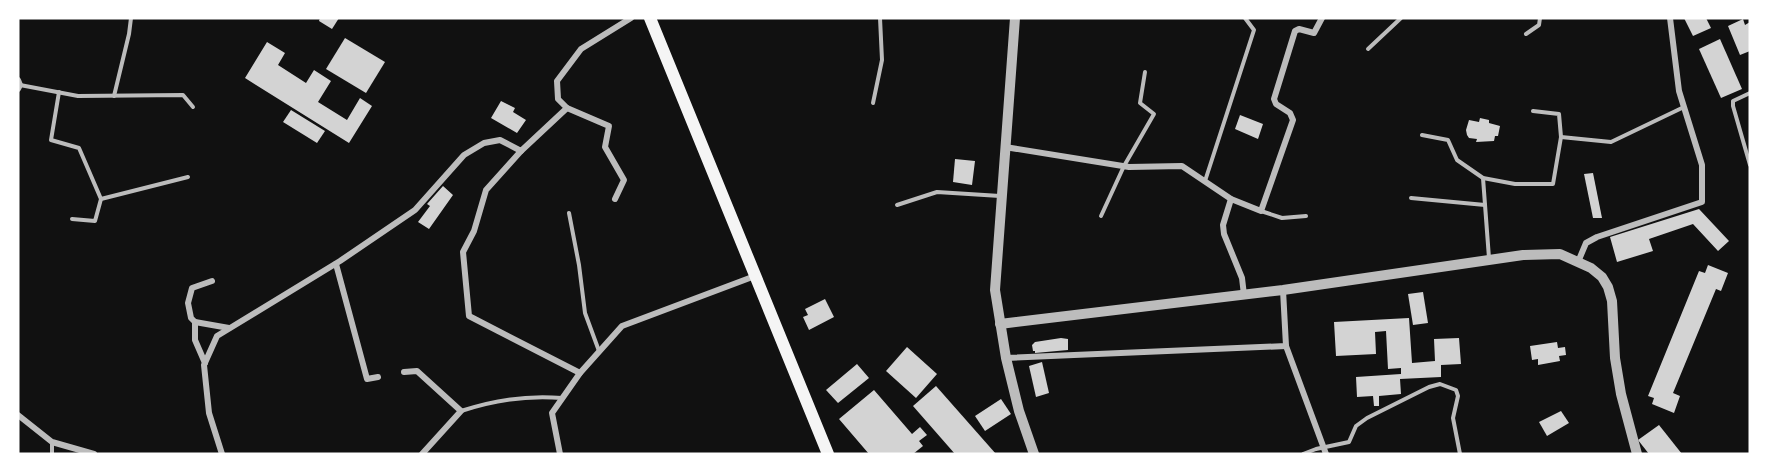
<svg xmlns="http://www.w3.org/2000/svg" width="1768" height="472" viewBox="0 0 1768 472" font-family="Inter,sans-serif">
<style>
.building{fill:#d3d3d3}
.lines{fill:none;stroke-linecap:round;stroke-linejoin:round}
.service{stroke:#bcbcbc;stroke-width:4}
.minor{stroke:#bcbcbc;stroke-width:6}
.tertiary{stroke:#bcbcbc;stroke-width:10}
.secondary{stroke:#f5f5f5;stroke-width:12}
</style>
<rect width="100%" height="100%" fill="#111"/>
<g class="building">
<polygon points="320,18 339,18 332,29 319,21"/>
<polygon points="1684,18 1706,18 1711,28 1693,36"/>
<polygon points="1743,19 1745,25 1750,22 1750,51 1740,55 1728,26"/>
<polygon points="345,38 385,62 366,93 326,69"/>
<polygon points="1720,39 1742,89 1721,98 1699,49"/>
<polygon points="267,42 285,53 278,65 306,83 314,70 331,81 318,102 347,120 360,98 372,106 349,143 245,78"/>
<polygon points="501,101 515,108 513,112 526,120 517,133 491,118"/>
<polygon points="291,110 325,131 317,143 283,122"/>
<polygon points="1240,115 1263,124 1258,139 1235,129"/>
<polygon points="1480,118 1489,120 1489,123 1500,126 1498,136 1495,136 1494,141 1476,142 1477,139 1469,138 1467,135 1466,130 1469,120 1479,122"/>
<polygon points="955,159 975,161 972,185 953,182"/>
<polygon points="1593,173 1602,218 1593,218 1584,174"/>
<polygon points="443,186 453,195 429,229 418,222 430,206 427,204"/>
<polygon points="1699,209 1729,241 1718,251 1693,224 1649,239 1653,251 1617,262 1610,237"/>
<polygon points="1708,265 1728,273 1721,291 1716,289 1673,393 1680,396 1674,413 1652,404 1654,398 1648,396 1699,271 1705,273"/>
<polygon points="1423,292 1428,323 1413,325 1408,294"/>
<polygon points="825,299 834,317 809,330 803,317 808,315 805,309"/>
<polygon points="1409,318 1412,363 1435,361 1434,339 1459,338 1461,364 1441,365 1441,377 1400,379 1401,394 1379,396 1379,406 1374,406 1373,396 1357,397 1356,377 1401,374 1401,368 1388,369 1386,331 1375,332 1376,354 1336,356 1334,322"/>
<polygon points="1061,338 1068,339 1068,350 1035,353 1035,351 1033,351 1032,345 1035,342"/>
<polygon points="1557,342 1558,348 1565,347 1566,355 1559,356 1560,361 1538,365 1538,359 1532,360 1530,346"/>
<polygon points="907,347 937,374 916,398 886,371"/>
<polygon points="1042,362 1049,393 1036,397 1029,366"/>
<polygon points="857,364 869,378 838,403 826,390"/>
<polygon points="936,386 996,454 955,454 913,406"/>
<polygon points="874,390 912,434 920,427 927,435 919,441 923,446 913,454 869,454 839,419"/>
<polygon points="1001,399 1011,414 985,431 975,416"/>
<polygon points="1561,411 1569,423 1547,436 1539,422"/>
<polygon points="1659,425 1682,454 1649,454 1638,440"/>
</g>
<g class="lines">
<g class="service">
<polyline points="1526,34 1539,25 1540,18"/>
<polyline points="1368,49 1401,18"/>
<polyline points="20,85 78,96 183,95 193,107"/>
<polyline points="59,92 51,140 79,148 101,199"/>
<polyline points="1750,93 1733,101 1733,106 1750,165"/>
<polyline points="114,96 129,34 131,18"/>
<polyline points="873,103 882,60 880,18"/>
<polyline points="1422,135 1448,140 1457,160 1483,178 1515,184 1553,184 1561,137 1559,114 1533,111"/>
<polyline points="1561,137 1611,142 1684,107"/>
<polyline points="1483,178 1489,258"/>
<polyline points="1205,181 1254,30 1245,18"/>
<polyline points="1411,198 1485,205"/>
<polyline points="897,205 937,192 1000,196"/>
<polyline points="1261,211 1282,218 1306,216"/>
<polyline points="569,213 579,265 585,313 599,351"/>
<polyline points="1101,216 1124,166 1154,114 1140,103 1145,72"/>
<polyline points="72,219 95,221 101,199 188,177"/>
<path d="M461 411C494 400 527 395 562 398"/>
<polyline points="52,454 52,443"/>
<polyline points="1303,454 1316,449 1349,442 1356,426 1367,418 1429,387 1440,384 1456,390 1458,396 1453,418 1460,454"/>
</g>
<g class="minor">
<polyline points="18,80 20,85 18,89"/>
<polyline points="567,108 609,126 605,147 624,180 615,199"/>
<polyline points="1005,147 1129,167 1182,166 1231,199 1261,211 1293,120 1290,113 1276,104 1274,99 1295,31 1299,29 1314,33 1322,18"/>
<polyline points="521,151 486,190 474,231 463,252 469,316 580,373"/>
<polyline points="1231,199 1223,225 1224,234 1242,278 1244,295"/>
<polyline points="1578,262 1586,243 1597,237 1702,202 1702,165 1679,91 1670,18"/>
<polyline points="336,264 367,379 378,377"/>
<polyline points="212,281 192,288 188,303 191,318 195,322 229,328"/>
<polyline points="195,322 195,340 205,363"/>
<polyline points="1286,346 1326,454"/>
<polyline points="1006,358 1286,346 1283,290"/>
<polyline points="404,372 417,371 461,411 422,454"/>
<polyline points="18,415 52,442 94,454"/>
<polyline points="222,454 209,413 204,365 217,336 340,261 415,210 464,155 484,143 500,140 521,151 567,108 558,99 557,81 581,49 631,18"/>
<polyline points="560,454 552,413 580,373 622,326 755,276"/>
</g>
<g class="tertiary">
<polyline points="1015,18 995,290 1006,358 1019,411 1034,454"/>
<polyline points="1000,324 1283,290 1523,255 1560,254 1591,268 1602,277 1608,287 1612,301 1615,358 1621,394 1637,454"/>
</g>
<polyline class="secondary" points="650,18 828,454"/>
</g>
<rect width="1768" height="472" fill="none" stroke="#ffffff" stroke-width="39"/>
</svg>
